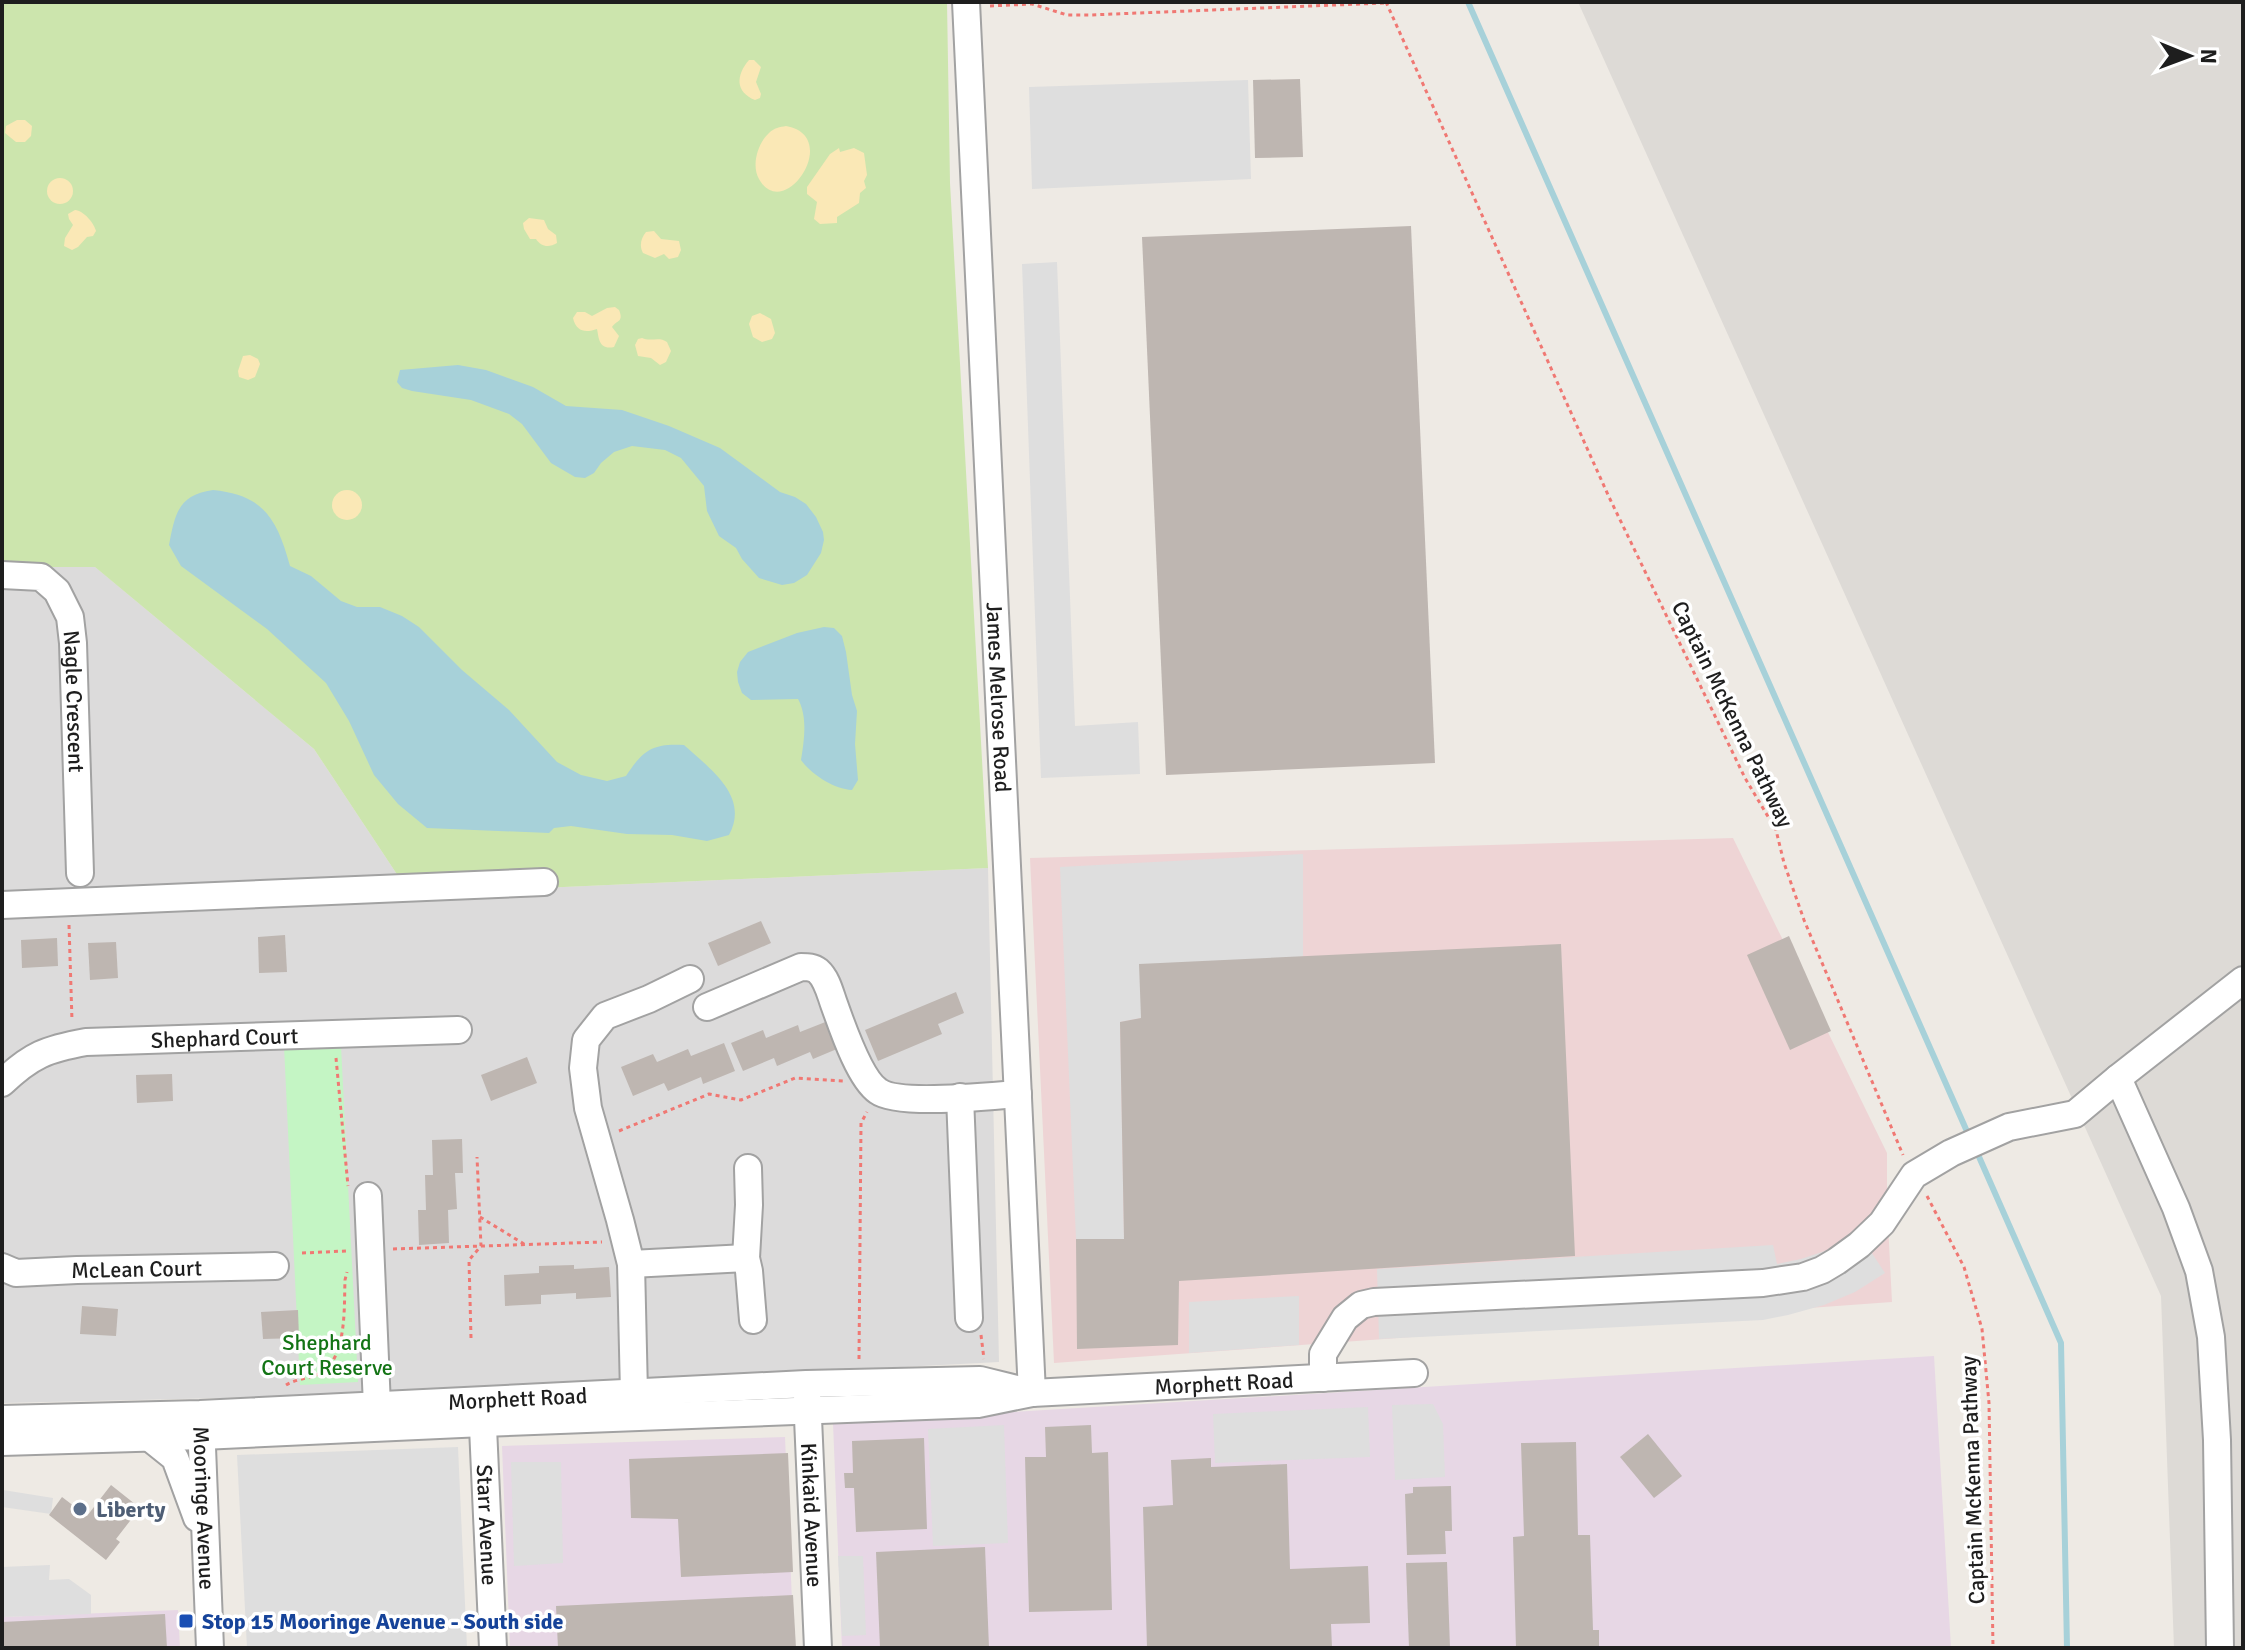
<svg xmlns="http://www.w3.org/2000/svg" width="2245" height="1650" viewBox="0 0 2245 1650" font-family="Signika,sans-serif">
<style>
.residential{fill:#dcdbdb}
.commercial{fill:#eed4d5}
.industrial{fill:#e7d7e5}
.airport{fill:#dddad6}
.grass{fill:#cce5ad}
.sand{fill:#fae8b6}
.park{fill:#c4f5c4}
.parking{fill:#dedede}
.water{fill:#a7d1d9}
.lines{fill:none;stroke-linecap:round;stroke-linejoin:round}
.stream{stroke:#a7d1d9;stroke-width:6}
.building{fill:#beb6b1}
.minor-casing{stroke:#a2a2a2;stroke-width:30}
.path{stroke:#f07873;stroke-width:3;stroke-dasharray:4 4;stroke-linecap:butt}
.minor{stroke:#fff;stroke-width:26}
.service-dot{fill:#5c6f8a;stroke:#fff;stroke-width:3}
.transit-dot{fill:#1a4fb4;stroke:#fff;stroke-width:3}
.labels{text-anchor:middle;stroke-width:7;stroke-linejoin:round;paint-order:stroke}
.street-label{font-size:22px;fill:#1e1e1e;stroke:#fff}
.park-label{font-size:22px;fill:#137415;stroke:#fff}
.service-label{font-size:22px;font-weight:bold;fill:#4e5e75;stroke:#fff;text-anchor:start}
.transit-label{font-size:22px;font-weight:bold;fill:#164399;stroke:#fff;text-anchor:start}
</style>
<rect width="100%" height="100%" fill="#eeeae4"/>
<polygon class="residential" points="94,566 314,749 410,894 988,868 999,1362 356,1395 2,1403 2,567"/>
<polygon class="commercial" points="1733,838 1887,1153 1887,1204 1892,1302 1054,1363 1030,858"/>
<g class="industrial">
<polygon points="1934,1356 1951,1648 842,1648 833,1423"/>
<polygon points="785,1437 794,1648 510,1648 502,1446"/>
<polygon points="178,1610 180,1648 2,1648 2,1617"/>
</g>
<polygon class="airport" points="1578,2 2243,2 2243,1648 2174,1648 2161,1296"/>
<polygon class="grass" points="2,2 947,2 950,183 988,868 410,894 314,749 95,567 2,567"/>
<g class="sand">
<path d="M749 60H754L761 67 756 82 761 94 760 98 755 100C735 92 736 75 749 60Z"/>
<polygon points="17,120 25,120 32,126 31,136 25,142 16,142 5,133 6,126"/>
<path d="M786 126C843 136 784 224 759 179 751 165 758 143 769 133 774 128 780 127 786 126Z"/>
<polygon points="839,148 840,152 854,148 864,153 867,175 864,181 866,188 860,193 859,203 837,217 837,223 820,224 814,219 817,202 807,194 807,187 830,154"/>
<circle cx="60" cy="191" r="13"/>
<path d="M75 210C84 211 94 223 96 231L93 236 87 237 78 247 72 250 64 246 65 238 73 225 69 219 68 214Z"/>
<path d="M529 218 544 220 548 229 556 235 557 243C549 248 541 247 536 239H530L524 229 523 223Z"/>
<path d="M654 231 661 239 679 241 681 250 678 257 669 259 664 254 655 258 643 253C639 246 641 238 646 232Z"/>
<path d="M615 307 619 310C624 322 617 320 612 327L619 336 614 347C599 350 599 339 597 329 586 333 576 332 573 318L577 312H585L592 316 607 308Z"/>
<polygon points="760,313 771,319 775,333 772,339 762,342 753,337 749,324 752,316"/>
<path d="M642 338C651 342 659 336 667 342L671 351 666 362 660 365 651 358 638 356 635 345 638 339Z"/>
<polygon points="250,355 258,359 260,364 255,377 248,380 239,377 238,371 243,356"/>
<circle cx="347" cy="505" r="15"/>
</g>
<polygon class="park" points="284,1046 341,1046 358,1382 300,1385"/>
<g class="parking">
<polygon points="1248,80 1251,179 1032,189 1029,87"/>
<polygon points="1057,262 1075,726 1138,722 1140,774 1041,778 1022,264"/>
<polygon points="1303,854 1303,956 1141,1018 1120,1022 1124,1239 1076,1239 1060,867"/>
<polygon points="1858,1232 1885,1273 1855,1292 1824,1305 1788,1315 1763,1320 1379,1339 1377,1269 1773,1245 1777,1264 1801,1259 1822,1252 1843,1243"/>
<polygon points="1299,1296 1299,1345 1189,1353 1189,1302"/>
<polygon points="1433,1404 1443,1424 1445,1477 1395,1480 1392,1405"/>
<polygon points="1368,1407 1370,1457 1215,1463 1213,1414"/>
<polygon points="1004,1425 1008,1543 933,1546 928,1429"/>
<polygon points="458,1447 467,1648 247,1648 237,1455"/>
<polygon points="511,1462 561,1462 563,1563 514,1566"/>
<polygon points="3,1490 53,1498 51,1514 2,1507"/>
<polygon points="838,1556 863,1556 866,1635 842,1636"/>
<polygon points="50,1565 49,1580 69,1579 91,1595 91,1614 2,1617 2,1567"/>
</g>
<g class="water">
<polygon points="458,365 486,370 533,387 566,406 622,410 669,426 720,448 780,492 795,497 806,504 816,517 823,532 824,540 821,553 807,575 794,583 782,585 759,578 742,559 736,548 719,536 707,511 704,486 681,458 665,450 632,446 614,452 601,463 594,473 585,478 575,477 551,463 522,424 509,414 471,400 412,391 402,388 397,382 400,370"/>
<path d="M213 490C264 495 277 519 290 566L311 576 341 601 357 607H380L402 616 419 627 462 670 509 710 557 762 581 775 607 781 626 776C643 750 653 743 684 745 710 769 750 796 729 835L707 841 672 835 627 834 571 826 554 828 549 833 427 828 398 804 374 775 349 721 326 683 267 629 181 566 169 545C175 514 178 495 213 490Z"/>
<path d="M824 627 834 628 842 636 846 652 852 695 857 711 855 744 858 780 852 790C834 789 812 775 801 760 804 741 808 717 798 699L751 700 742 693 738 682 737 672 740 662 748 652 797 633Z"/>
</g>
<g class="lines">
<g class="stream">
<polyline points="1468,2 1969,1136"/>
<polyline points="1976,1150 2061,1343 2067,1648"/>
</g>
</g>
<g class="building">
<polygon points="1300,79 1303,157 1255,158 1253,80"/>
<polygon points="1411,226 1435,763 1166,775 1142,237"/>
<polygon points="761,921 771,943 718,966 708,943"/>
<polygon points="285,935 287,972 259,973 258,937"/>
<polygon points="1789,936 1831,1031 1790,1050 1747,955"/>
<polygon points="57,938 58,966 22,968 21,940"/>
<polygon points="116,942 118,978 90,980 88,943"/>
<polygon points="1561,944 1575,1256 1179,1281 1178,1345 1077,1349 1076,1239 1124,1239 1120,1022 1141,1018 1139,964"/>
<polygon points="956,992 964,1013 938,1024 942,1034 878,1061 865,1030"/>
<polygon points="833,1019 844,1046 813,1059 810,1052 777,1066 774,1058 743,1071 731,1043 763,1030 766,1038 798,1025 800,1032"/>
<polygon points="724,1043 735,1071 703,1084 701,1077 668,1091 664,1083 633,1096 621,1067 653,1054 657,1062 688,1049 691,1056"/>
<polygon points="527,1057 537,1083 491,1101 481,1075"/>
<polygon points="172,1074 173,1101 137,1103 136,1075"/>
<polygon points="462,1139 463,1173 455,1173 457,1209 448,1210 449,1243 419,1245 418,1210 426,1210 425,1175 433,1175 432,1140"/>
<polygon points="574,1265 574,1269 609,1267 611,1297 576,1299 576,1293 541,1295 541,1304 505,1306 504,1275 539,1273 539,1266"/>
<polygon points="82,1306 118,1309 116,1336 80,1334"/>
<polygon points="298,1310 299,1338 263,1339 261,1312"/>
<polygon points="1091,1425 1092,1453 1108,1452 1112,1610 1029,1612 1025,1457 1046,1457 1045,1427"/>
<polygon points="1648,1434 1682,1476 1654,1498 1620,1457"/>
<polygon points="924,1438 927,1529 856,1532 854,1488 845,1488 844,1473 853,1473 852,1441"/>
<polygon points="1576,1442 1578,1535 1590,1535 1593,1630 1599,1630 1599,1648 1516,1648 1513,1537 1524,1536 1521,1443"/>
<polygon points="788,1453 793,1572 681,1577 678,1519 631,1518 629,1459"/>
<polygon points="1211,1458 1211,1467 1287,1464 1290,1569 1368,1566 1370,1623 1331,1624 1332,1648 1147,1648 1143,1507 1173,1505 1171,1460"/>
<polygon points="111,1485 140,1508 116,1539 120,1542 106,1560 49,1515 62,1497 87,1516"/>
<polygon points="1451,1486 1452,1531 1445,1531 1446,1554 1407,1555 1405,1494 1413,1493 1413,1487"/>
<polygon points="985,1547 989,1648 880,1648 876,1552"/>
<polygon points="1447,1562 1450,1648 1409,1648 1406,1563"/>
<polygon points="793,1595 796,1648 558,1648 556,1606"/>
<polygon points="165,1614 167,1648 2,1648 2,1622"/>
</g>
<g class="lines">
<g class="minor-casing">
<g id="minor">
<path id="s1" d="M966 2 1032 1393"/>
<path id="s2" d="M2 575 41 577 57 591 70 617 73 643 80 873"/>
<polyline points="2,905 544,882"/>
<path d="M707 1007 801 967C808 967 813 967 818 971 827 979 830 993 834 1004 842 1026 859 1078 878 1091 898 1106 990 1096 1018 1094"/>
<polyline points="2118,1078 2243,980"/>
<path id="s3" d="M2 1083C31 1055 47 1049 86 1042L458 1030"/>
<polyline points="960,1097 969,1318"/>
<polyline points="748,1168 749,1205 746,1258 749,1271 753,1320"/>
<polyline points="368,1196 377,1406"/>
<polyline points="631,1264 746,1258"/>
<path id="s4" d="M2 1267 16 1273 77 1270 275 1266"/>
<polyline points="1323,1378 1323,1354 1345,1318 1361,1305 1374,1302 1763,1283 1803,1277 1822,1270 1837,1261 1859,1245 1882,1223 1914,1175 1951,1153 2009,1127 2075,1114 2118,1078 2176,1208 2199,1271 2211,1337 2217,1440 2220,1648"/>
<polyline points="634,1393 631,1264 620,1220 588,1108 583,1068 586,1040 605,1016 649,999 690,979"/>
<path id="s5" d="M807 1395 818 1648"/>
<path id="s6" d="M482 1405 493 1648"/>
<path id="s7" d="M2 1419 200 1414 806 1384 980 1380 1025 1391"/>
<path id="s8" d="M201 1422 210 1648"/>
<polyline points="150,1438 175,1458 197,1518"/>
<path id="s9" d="M2 1442 202 1436 483 1423 978 1404 1032 1393 1414 1373"/>
</g>
</g>
<g class="path">
<polyline points="1386,2 1609,497 1745,778 1776,830 1784,863 1804,920 1903,1155"/>
<polyline points="990,6 1032,4 1067,15 1090,15 1384,3"/>
<polyline points="69,925 72,1021"/>
<polyline points="336,1058 348,1186"/>
<polyline points="619,1131 709,1094 741,1100 795,1078 843,1081"/>
<polyline points="1927,1196 1964,1267 1982,1329 1989,1403 1993,1648"/>
<polyline points="480,1217 524,1244"/>
<polyline points="393,1249 602,1242"/>
<polyline points="302,1253 346,1251"/>
<polyline points="981,1335 984,1359"/>
<polyline points="471,1338 469,1260 481,1246 477,1157"/>
<polyline points="859,1359 861,1123 867,1112"/>
<path d="M286 1385C297 1378 312 1379 322 1372 347 1356 344 1306 345 1280L347 1272"/>
</g>
<use href="#minor" class="minor"/>
</g>
<circle class="service-dot" cx="80" cy="1509" r="8"/>
<rect class="transit-dot" x="178" y="1613" width="16" height="16" rx="4"/>
<g class="labels">
<g class="street-label">
<text dy="8" stroke="none"><textPath href="#s1" startOffset="696">James Melrose Road</textPath></text>
<text dy="8" stroke="none"><textPath href="#s2" startOffset="174">Nagle Crescent</textPath></text>
<text transform="translate(1733 714) rotate(64)" y="8">Captain McKenna Pathway</text>
<text dy="8" stroke="none"><textPath href="#s3" startOffset="234">Shephard Court</textPath></text>
<text dy="8" stroke="none"><textPath href="#s4" startOffset="136">McLean Court</textPath></text>
<text dy="8" stroke="none"><textPath href="#s9" startOffset="1224">Morphett Road</textPath></text>
<text dy="8" stroke="none"><textPath href="#s7" startOffset="516">Morphett Road</textPath></text>
<text transform="translate(1972 1480) rotate(-92)" y="8">Captain McKenna Pathway</text>
<text dy="8" stroke="none"><textPath href="#s8" startOffset="86">Mooringe Avenue</textPath></text>
<text dy="8" stroke="none"><textPath href="#s5" startOffset="120">Kinkaid Avenue</textPath></text>
<text dy="8" stroke="none"><textPath href="#s6" startOffset="120">Starr Avenue</textPath></text>
</g>
<g class="park-label">
<text x="327" y="1350">Shephard<tspan x="327" dy="25">Court Reserve</tspan></text>
</g>
<g class="service-label">
<text x="96" y="1517">Liberty</text>
</g>
<g class="transit-label">
<text x="202" y="1629">Stop 15 Mooringe Avenue - South side</text>
</g>
</g>
<rect width="2245" height="1650" fill="none" stroke="#1e1e1e" stroke-width="8"/>
<g transform="translate(2189 56) rotate(91)" stroke="#ffffff" stroke-width="6" paint-order="stroke">
<path d="M0-6L14 30L0 20L-14 30Z" fill="#1e1e1e"/>
<text y="-12" font-size="22" font-weight="bold" text-anchor="middle" fill="#1e1e1e">N</text>
</g>
</svg>
